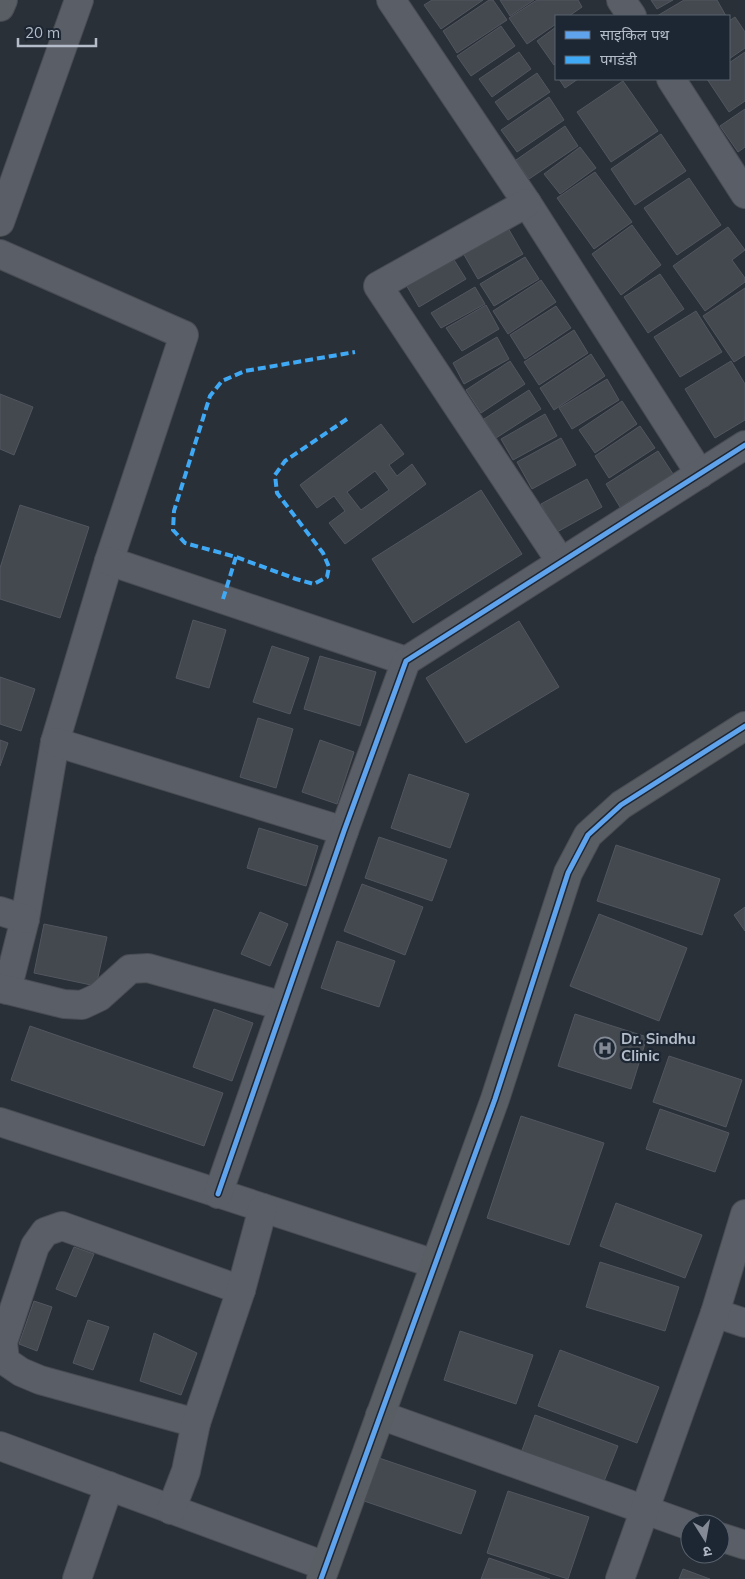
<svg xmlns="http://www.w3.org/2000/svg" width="745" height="1579" viewBox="0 0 745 1579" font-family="Mulish,'Noto Sans Devanagari',sans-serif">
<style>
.building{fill:#444950;stroke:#52575f;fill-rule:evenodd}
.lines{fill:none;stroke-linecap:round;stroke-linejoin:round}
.street-casing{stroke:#484c53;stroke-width:30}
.secondary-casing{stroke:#484c53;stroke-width:30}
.street{stroke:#5a5e66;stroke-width:28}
.secondary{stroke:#595d64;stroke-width:28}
.quiet{stroke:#3fa9f5;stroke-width:4;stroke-dasharray:8 4;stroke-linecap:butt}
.cycleway-casing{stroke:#1d2633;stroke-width:8}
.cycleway{stroke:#60a3ed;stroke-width:5}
.labels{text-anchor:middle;stroke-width:4.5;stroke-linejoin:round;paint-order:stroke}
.poi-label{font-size:15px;font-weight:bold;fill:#b4bcc9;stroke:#1d2633;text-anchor:start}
</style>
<rect width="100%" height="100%" fill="#2a3038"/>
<g class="building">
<polygon points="432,0 483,0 441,29 424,5"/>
<polygon points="489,0 493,0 507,20 457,53 443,31"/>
<polygon points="500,0 534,0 510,16"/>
<polygon points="537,0 578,0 582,7 569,16 556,16 556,24 527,44 509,18"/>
<polygon points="651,0 673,0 657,9"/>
<polygon points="684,0 717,0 726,16 657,16"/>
<polygon points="735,17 745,32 745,48 729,59 729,21"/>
<polygon points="501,26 515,46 471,76 457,56"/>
<polygon points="556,27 556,64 554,65 537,41"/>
<polygon points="519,52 531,69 492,97 479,79"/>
<polygon points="745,52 745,101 729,112 707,79 729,79 729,63"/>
<polygon points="537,73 550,92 508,120 495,102"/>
<polygon points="559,79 578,79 565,88"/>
<polygon points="623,81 658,131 611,162 577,112"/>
<polygon points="549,97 564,120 517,152 501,130"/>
<polygon points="745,109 745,147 738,152 720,126"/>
<polygon points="565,126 578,146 529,179 516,160"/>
<polygon points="661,134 686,171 635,205 611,169"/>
<polygon points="580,147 596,168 560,194 544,174"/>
<polygon points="595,172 632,222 594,249 557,198"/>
<polygon points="689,178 721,225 677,255 644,208"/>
<polygon points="632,225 661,265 621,295 592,254"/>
<polygon points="728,227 745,250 732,260 745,278 745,282 705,311 673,266"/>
<polygon points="508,228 523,254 478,279 463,253"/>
<polygon points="451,255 466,279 419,307 405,283"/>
<polygon points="525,257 539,279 494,306 480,284"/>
<polygon points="660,274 684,309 648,333 624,297"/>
<polygon points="541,280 556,302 508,334 493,311"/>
<polygon points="475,287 485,304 441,328 431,313"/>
<polygon points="745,288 745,355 734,362 703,316"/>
<polygon points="486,305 499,329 462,351 446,328"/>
<polygon points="556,306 571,328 525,359 510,335"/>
<polygon points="696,311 722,352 680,377 654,337"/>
<polygon points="574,330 588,353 539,385 524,362"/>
<polygon points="497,337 509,359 464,384 453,363"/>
<polygon points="591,354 605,376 554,410 540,388"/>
<polygon points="510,361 525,384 481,413 466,390"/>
<polygon points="731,361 745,384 745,420 715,438 685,389"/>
<polygon points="607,379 619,400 572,429 559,408"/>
<polygon points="529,390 541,409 496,438 484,419"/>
<polygon points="0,394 33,407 14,455 0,449"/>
<polygon points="622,401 637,424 595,453 579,430"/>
<polygon points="545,414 557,436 513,460 501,439"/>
<path d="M381 424 404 454 389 465 397 476 412 464 426 484 345 544 329 523 345 511 334 496 317 508 300 485ZM375 471 389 490 361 510 347 492Z"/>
<polygon points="640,426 655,448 609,478 595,456"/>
<polygon points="561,438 576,465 532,489 517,462"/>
<polygon points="658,451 673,474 620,507 606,484"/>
<polygon points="587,479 602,507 557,532 541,504"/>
<polygon points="481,490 522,554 413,623 372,559"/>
<polygon points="20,505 89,527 60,618 0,599 0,568"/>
<polygon points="193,620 226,630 209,688 176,678"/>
<polygon points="519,621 559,687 466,743 426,678"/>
<polygon points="272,646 309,658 290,714 253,702"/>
<polygon points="320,656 376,672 360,726 304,709"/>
<polygon points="0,677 35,689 21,731 0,724"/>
<polygon points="258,718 293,729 276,788 240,777"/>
<polygon points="0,740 8,743 0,766"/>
<polygon points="320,740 354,752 337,804 302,792"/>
<polygon points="409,774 469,794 450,848 391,828"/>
<polygon points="259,828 318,846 306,886 247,868"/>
<polygon points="379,837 447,860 432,901 365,878"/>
<polygon points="616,845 720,879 702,935 597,901"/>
<polygon points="362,884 423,907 405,955 344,931"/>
<polygon points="745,907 745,931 734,915"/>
<polygon points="260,912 288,924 270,966 241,954"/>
<polygon points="599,914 687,948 659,1021 570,986"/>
<polygon points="44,924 107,937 96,986 34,973"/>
<polygon points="337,941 395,961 379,1007 321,988"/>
<polygon points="214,1009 253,1023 232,1081 193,1067"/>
<polygon points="575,1014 647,1037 631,1089 558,1066"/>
<polygon points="30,1026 223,1093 204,1146 11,1080"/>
<polygon points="669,1056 742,1080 726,1127 653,1102"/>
<polygon points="660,1109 729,1133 715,1172 646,1149"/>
<polygon points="521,1116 604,1143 569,1245 487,1218"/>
<polygon points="616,1203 702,1235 685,1278 600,1246"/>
<polygon points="74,1247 94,1254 76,1297 56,1289"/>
<polygon points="600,1262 679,1287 665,1331 586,1307"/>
<polygon points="34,1301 52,1307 37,1351 19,1344"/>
<polygon points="88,1320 109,1327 93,1370 73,1363"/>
<polygon points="460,1331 533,1355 516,1404 444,1380"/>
<polygon points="154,1333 197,1353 181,1395 140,1381"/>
<polygon points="560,1350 659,1387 637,1443 538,1406"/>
<polygon points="535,1415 618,1446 603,1484 521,1453"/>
<polygon points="379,1458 476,1491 461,1534 364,1501"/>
<polygon points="508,1491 589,1517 568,1579 487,1553"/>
<polygon points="489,1558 550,1579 481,1579"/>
<polygon points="683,1569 710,1579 679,1579"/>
</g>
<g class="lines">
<g class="street-casing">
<g id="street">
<polyline points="391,0 527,203 700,474"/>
<polyline points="621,0 632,16"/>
<polyline points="671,79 745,194"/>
<polyline points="527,203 378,286 561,562"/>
<polyline points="0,222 79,0"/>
<polyline points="0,254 184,335 109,561 55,742 25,919 7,990"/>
<polyline points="109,561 406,661"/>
<polyline points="55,742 344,831"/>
<polyline points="0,911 25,919"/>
<polyline points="0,988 64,1004 82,1005 99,997 130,969 148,968 283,1006"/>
<polyline points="0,1122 435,1264"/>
<polyline points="218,1194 344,831 406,661 745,445"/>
<polyline points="715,1313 745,1323"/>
<polyline points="380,1415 690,1526"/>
<polyline points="196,1423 40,1380 21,1372 5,1361 3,1342 35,1246 45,1232 62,1226 241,1290"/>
<polyline points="0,1446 325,1566"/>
<polyline points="171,1510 186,1471 196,1423 241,1290 263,1208"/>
<polyline points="720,1537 745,1545"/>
<polyline points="77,1579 109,1486"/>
<polyline points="620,1579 715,1313 745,1214"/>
</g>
</g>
<g class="secondary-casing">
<g id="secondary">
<polyline points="0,7 3,0"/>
<polyline points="321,1579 495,1099 568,873 588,835 621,805 745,726"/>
</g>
</g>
<use href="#street" class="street"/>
<use href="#secondary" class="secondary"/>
<g class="quiet">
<polyline points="347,419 285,461 275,475 277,493 323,553 329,567 327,577 314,584 296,579 236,557 185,543 173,530 174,511 210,396 222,381 245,371 355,352"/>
<polyline points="223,599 236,557"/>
</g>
<g class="cycleway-casing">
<g id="cycleway">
<polyline points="218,1194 344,831 406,661 745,445"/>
<polyline points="321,1579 495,1099 568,873 588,835 621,805 745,726"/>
</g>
</g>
<use href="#cycleway" class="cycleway"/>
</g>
<defs>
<g id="hospital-ring" transform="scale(1.125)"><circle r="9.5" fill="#1d2633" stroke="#848b96" stroke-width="1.5"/><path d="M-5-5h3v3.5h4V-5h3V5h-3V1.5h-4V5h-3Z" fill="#848b96"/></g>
</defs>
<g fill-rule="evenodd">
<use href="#hospital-ring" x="605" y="1048"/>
</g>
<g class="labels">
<g class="poi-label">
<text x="621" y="1044">Dr. Sindhu<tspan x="621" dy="17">Clinic</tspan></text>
</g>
</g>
<rect x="555" y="15" width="175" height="65" fill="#1d2633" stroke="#59626f"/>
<rect x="565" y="31" width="25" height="8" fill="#60a3ed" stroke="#59626f"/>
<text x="600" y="40" font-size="15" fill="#b4bcc9">साइकिल पथ</text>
<rect x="565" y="56" width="25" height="8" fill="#3fa9f5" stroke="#59626f"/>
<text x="600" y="65" font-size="15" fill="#b4bcc9">पगडंडी</text>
<g transform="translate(705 1539) rotate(169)"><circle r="24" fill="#1d2633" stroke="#59626f"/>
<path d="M0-4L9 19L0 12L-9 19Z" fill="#848b96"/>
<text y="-8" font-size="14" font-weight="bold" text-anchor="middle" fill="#b4bcc9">उ</text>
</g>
<path d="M18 38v8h78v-8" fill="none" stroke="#b4bcc9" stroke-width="2.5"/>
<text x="25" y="38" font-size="15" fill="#b4bcc9" stroke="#1d2633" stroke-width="4" paint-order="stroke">20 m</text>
</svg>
